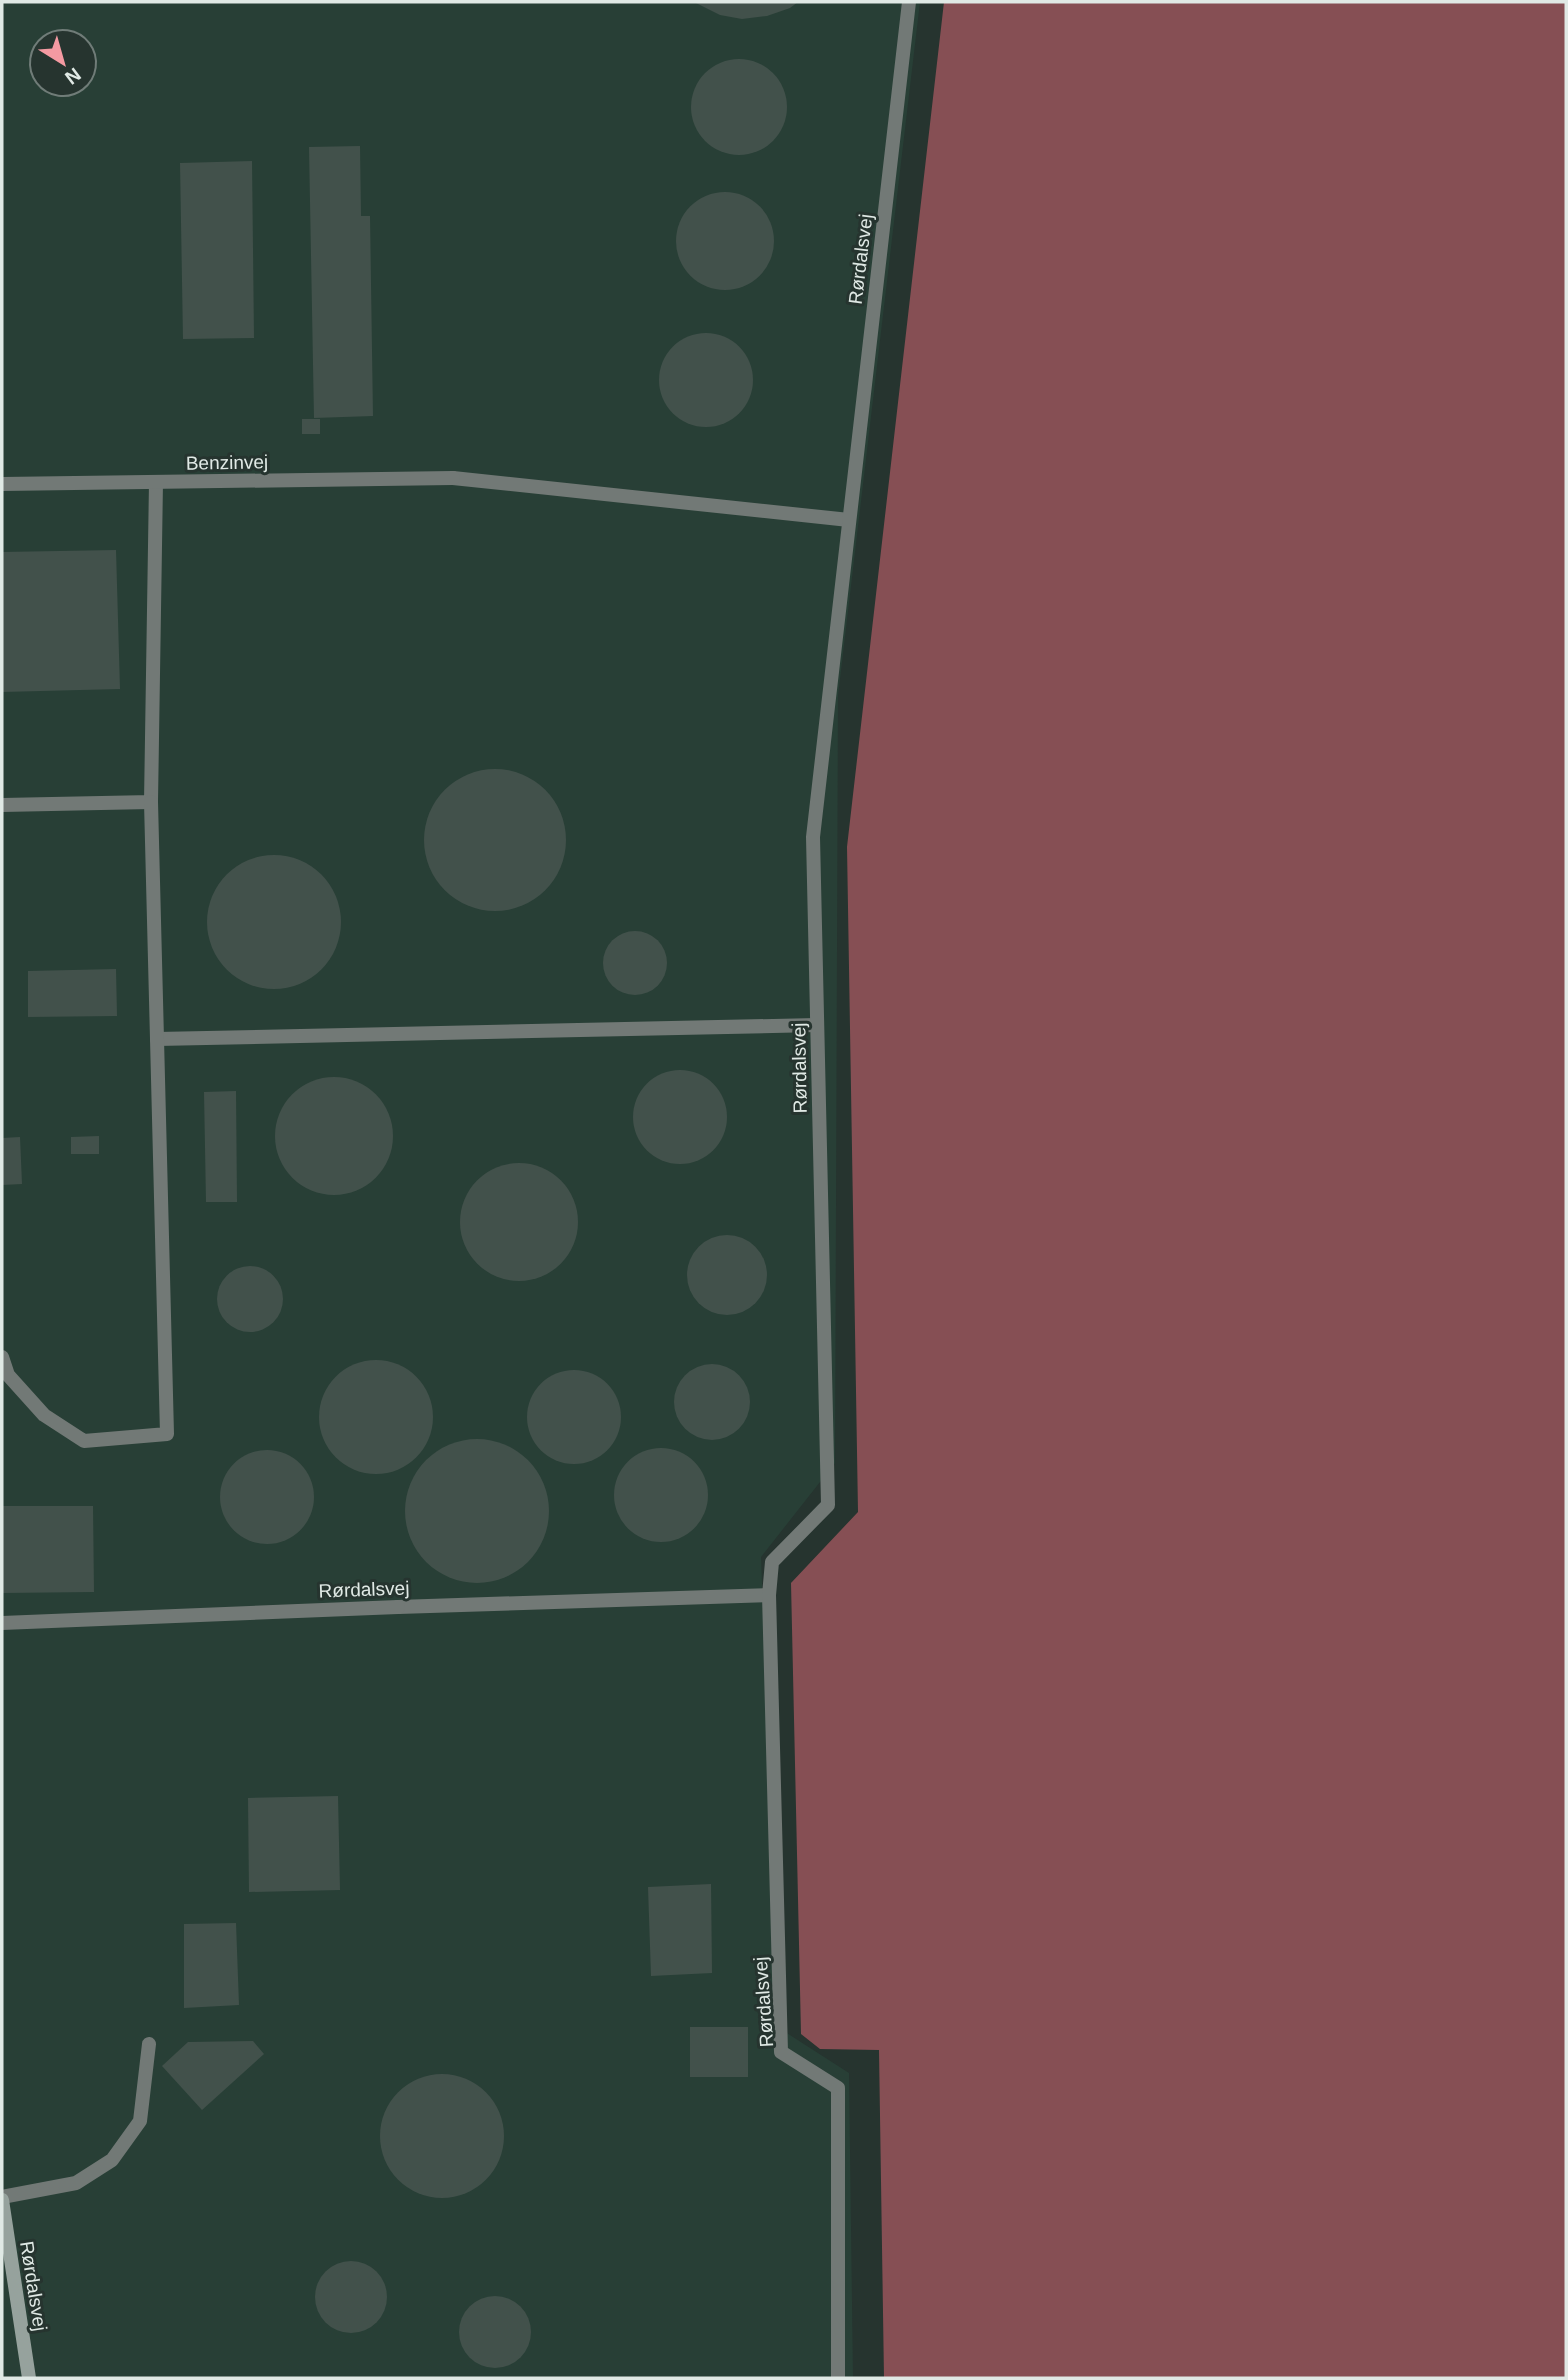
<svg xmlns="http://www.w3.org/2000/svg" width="1568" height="2380" viewBox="0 0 1568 2380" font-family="Arial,sans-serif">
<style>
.built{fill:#283f36;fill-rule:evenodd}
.water{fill:#864f54}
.building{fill:#42514b}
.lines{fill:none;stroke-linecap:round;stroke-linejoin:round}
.lane{stroke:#727976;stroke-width:14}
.street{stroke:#727976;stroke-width:14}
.secondary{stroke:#96a29d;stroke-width:14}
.labels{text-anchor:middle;stroke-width:6;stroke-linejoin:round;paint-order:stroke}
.street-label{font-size:19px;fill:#e0e9e5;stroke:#26342f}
</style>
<rect width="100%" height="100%" fill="#26342f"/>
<path class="built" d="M2 2H920L838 696 835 1463 761 1557 779 2028 849 2073 853 2378H2ZM42 42H84V84H42Z"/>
<polygon class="water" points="944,2 1566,2 1566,2378 884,2378 879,2050 820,2049 801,2034 791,1583 858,1512 847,847"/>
<g class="building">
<polygon points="694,2 798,2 790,8 767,16 742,19 720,15"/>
<circle cx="739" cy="107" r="48"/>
<polygon points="360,146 361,216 370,216 373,416 314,418 309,147"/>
<polygon points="252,161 254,338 183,339 180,163"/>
<circle cx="725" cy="241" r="49"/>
<circle cx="706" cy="380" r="47"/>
<rect x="302" y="419" width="18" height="15"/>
<polygon points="116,550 120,689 2,692 2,552"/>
<circle cx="495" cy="840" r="71"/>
<circle cx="274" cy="922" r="67"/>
<circle cx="635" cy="963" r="32"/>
<polygon points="116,969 117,1016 28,1017 28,971"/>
<circle cx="680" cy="1117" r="47"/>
<circle cx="334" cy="1136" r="59"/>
<polygon points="236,1091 237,1202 206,1202 204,1092"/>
<polygon points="99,1136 99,1154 71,1154 71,1137"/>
<polygon points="20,1137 22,1184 2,1185 2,1138"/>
<circle cx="519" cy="1222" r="59"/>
<circle cx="727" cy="1275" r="40"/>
<circle cx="250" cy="1299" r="33"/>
<circle cx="376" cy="1417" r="57"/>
<circle cx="712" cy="1402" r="38"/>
<circle cx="574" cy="1417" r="47"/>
<circle cx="477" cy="1511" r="72"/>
<circle cx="661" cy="1495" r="47"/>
<circle cx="267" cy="1497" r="47"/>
<polygon points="2,1506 93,1506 94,1592 2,1593"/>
<polygon points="338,1796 340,1890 249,1892 248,1798"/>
<polygon points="711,1884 712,1973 651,1976 648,1887"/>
<polygon points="236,1923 239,2005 184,2008 184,1924"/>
<rect x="690" y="2027" width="58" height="50"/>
<polygon points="253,2041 264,2054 202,2110 162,2066 188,2042"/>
<circle cx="442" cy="2136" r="62"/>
<circle cx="351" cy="2297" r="36"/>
<circle cx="495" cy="2332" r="36"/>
</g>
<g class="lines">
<g class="lane">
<polyline points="453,478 849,520"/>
<polyline points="2,805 151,802 156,482"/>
<polyline points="157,1039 817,1025"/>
<polyline points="2,1357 8,1375 44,1415 84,1441 167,1434 151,802"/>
<polyline points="398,1607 769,1595"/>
<polyline points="2,2197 76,2183 112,2160 140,2121 149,2044"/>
<polyline points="838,2378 838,2088 781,2052 769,1595 772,1562 828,1505 813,837 909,2"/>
</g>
<g class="street">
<polyline points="2,484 453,478"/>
<polyline points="2,1623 398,1607"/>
</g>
<polyline class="secondary" points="2,2200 29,2378"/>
</g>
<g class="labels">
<g class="street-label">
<text transform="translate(860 259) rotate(-83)" y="7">Rørdalsvej</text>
<text transform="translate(227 462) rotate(-1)" y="7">Benzinvej</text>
<text transform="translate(799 1068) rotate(-91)" y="7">Rørdalsvej</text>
<text transform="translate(364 1589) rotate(-2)" y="7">Rørdalsvej</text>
<text transform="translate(763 2002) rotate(-94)" y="7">Rørdalsvej</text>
<text transform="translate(34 2286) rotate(81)" y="7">Rørdalsvej</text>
</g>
</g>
<rect width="1568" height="2380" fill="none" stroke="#e0e9e5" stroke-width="7"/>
<g transform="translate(63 63) rotate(143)"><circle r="33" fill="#26342f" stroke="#707c78" stroke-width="2"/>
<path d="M0-5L12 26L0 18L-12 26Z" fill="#f49aa2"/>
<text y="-10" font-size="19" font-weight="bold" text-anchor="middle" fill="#e0e9e5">N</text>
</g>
</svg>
